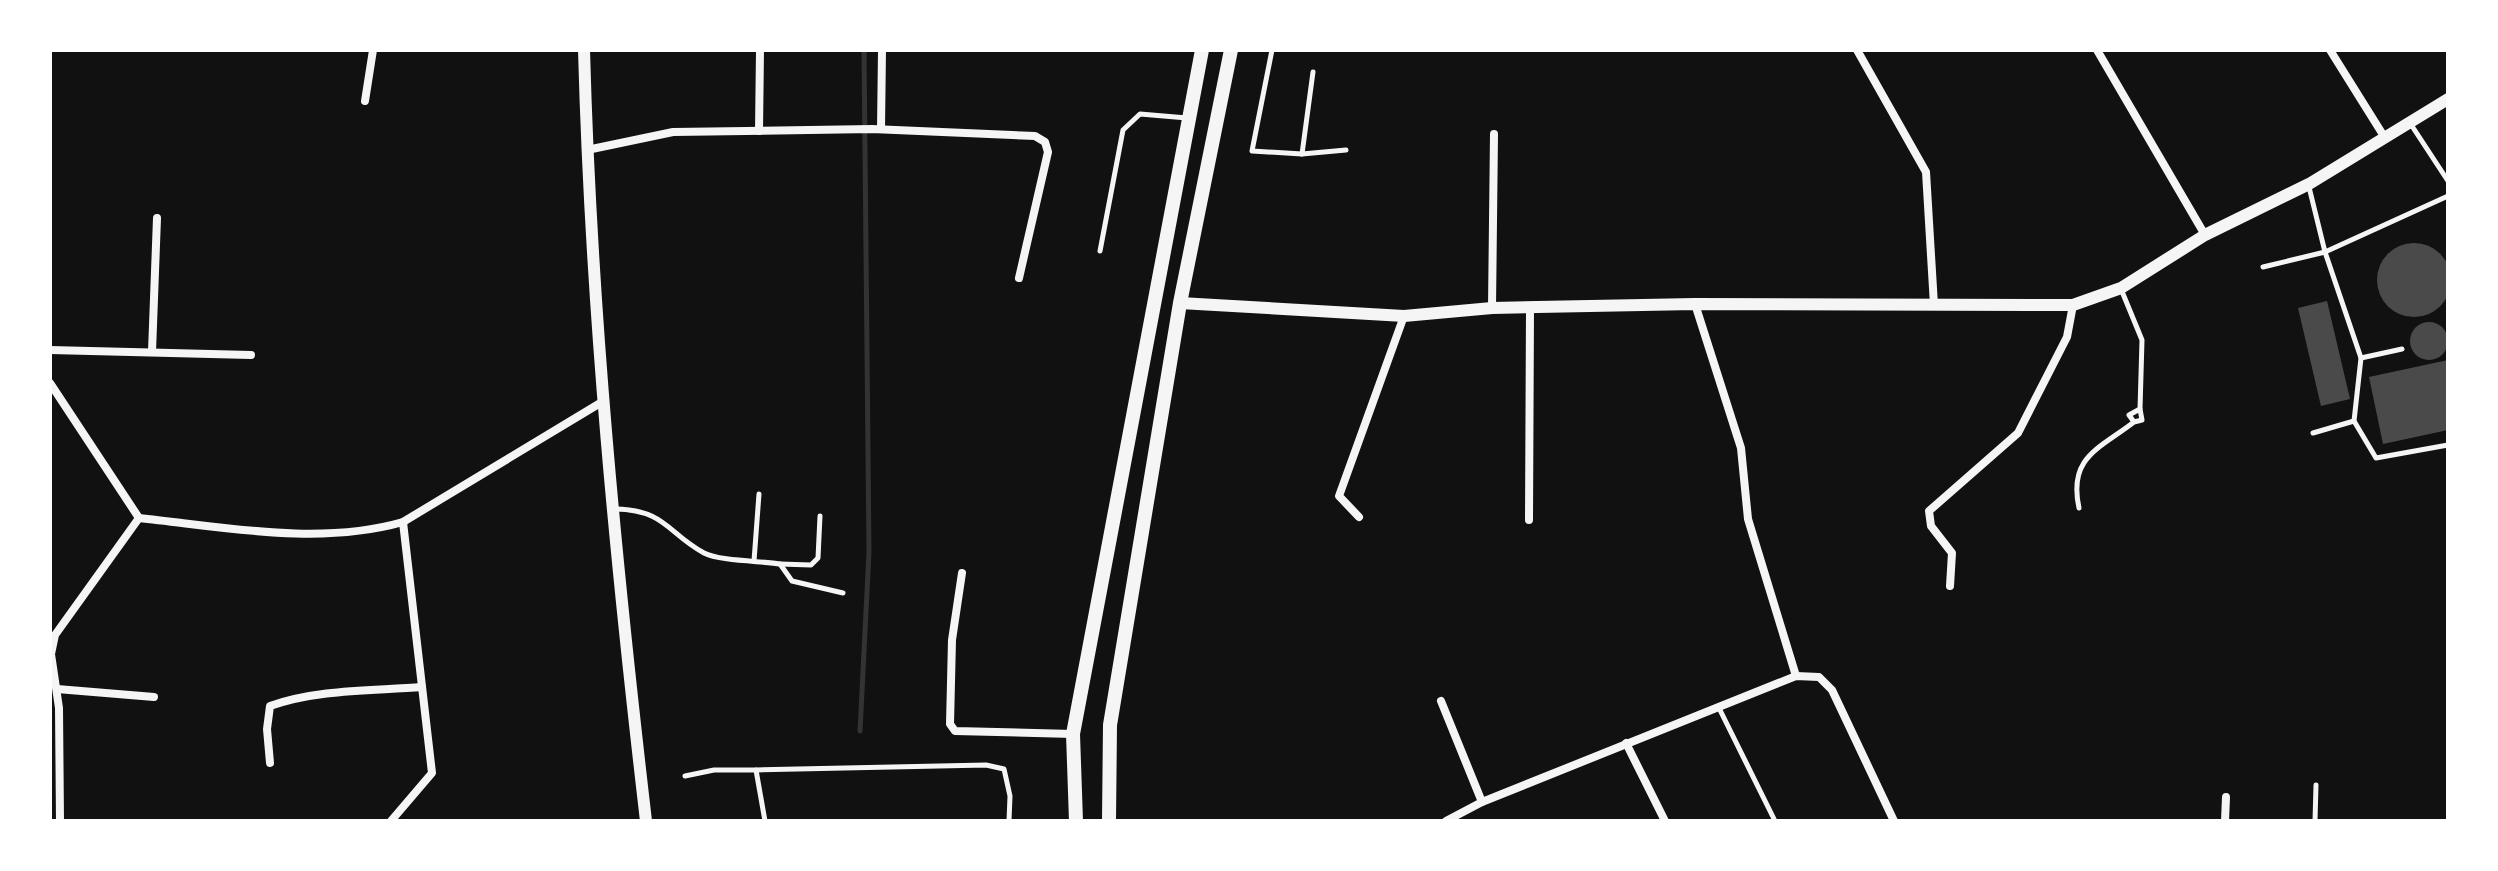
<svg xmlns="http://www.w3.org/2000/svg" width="2498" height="871" viewBox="0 0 2498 871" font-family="Jost,sans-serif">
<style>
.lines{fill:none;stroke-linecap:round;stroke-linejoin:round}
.stream{stroke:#333;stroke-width:5}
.building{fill:#4a4a4a}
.service{stroke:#f5f5f5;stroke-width:5}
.minor{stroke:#f5f5f5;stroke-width:8}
.tertiary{stroke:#f5f5f5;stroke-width:12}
.secondary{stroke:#f5f5f5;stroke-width:14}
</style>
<rect width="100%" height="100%" fill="#111"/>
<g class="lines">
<polyline class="stream" points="860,731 869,552 864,50"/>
</g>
<g class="building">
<circle cx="2414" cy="280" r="37"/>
<polygon points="2327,301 2350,399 2321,406 2298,308"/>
<circle cx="2429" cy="341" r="19"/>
<polygon points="2448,360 2448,430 2383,444 2369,377"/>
</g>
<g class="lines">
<g class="service">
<polyline points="1272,50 1252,151 1302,154 1346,150"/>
<polyline points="2410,123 2448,181"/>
<polyline points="1302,154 1313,72"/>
<polyline points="2309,187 2325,252 2361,358 2354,421 2376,458 2448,445"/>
<polyline points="1100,251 1123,130 1140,114 1187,118"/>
<polyline points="2263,267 2325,252 2448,196"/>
<polyline points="2121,289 2142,340 2140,409"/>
<polyline points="2361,358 2402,349"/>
<polyline points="2313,433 2354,421"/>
<path d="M2079 508C2068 457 2099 449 2134 422L2142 420 2140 409 2129 415 2134 422"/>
<path d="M615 509C666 510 667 533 704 553 719 561 761 561 780 564L792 581 843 593"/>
<polyline points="754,561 759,494"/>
<polyline points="780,564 811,565 818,558 820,516"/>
<polyline points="1718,706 1775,821"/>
<polyline points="756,770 986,765 1004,769 1010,796 1009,821"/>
<polyline points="685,776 714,770 756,770 765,821"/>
<polyline points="2315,821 2316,785"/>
</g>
<g class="minor">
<polyline points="1857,50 1926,172 1934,305"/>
<polyline points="2097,50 2205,235"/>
<polyline points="2330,50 2385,138"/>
<polyline points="365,101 373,50"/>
<polyline points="881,129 882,50"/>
<polyline points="759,131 760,50"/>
<polyline points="587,150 673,132 872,129 1035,136 1045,142 1048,152 1019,278"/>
<polyline points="1695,304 1741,448 1748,519 1796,676"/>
<polyline points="1492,308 1494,134"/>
<polyline points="50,350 251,355"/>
<polyline points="152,352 157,218"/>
<polyline points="50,383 139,518"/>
<polyline points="1359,517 1339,496 1404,316"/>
<path d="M139 518C225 527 319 546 403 522L602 402"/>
<polyline points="1529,520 1530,308"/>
<polyline points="962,573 952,640 950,724 955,731 1073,734"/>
<polyline points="1950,586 1952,553 1931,526 1929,511 2018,433 2067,337 2073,305"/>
<polyline points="57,689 154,697"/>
<polyline points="1441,701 1482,802"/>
<polyline points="1626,743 1665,821"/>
<path d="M270 763 267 729 270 706C318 689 372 691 422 687"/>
<polyline points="60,821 59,708 51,654 55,635 139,518"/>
<polyline points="391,821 432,773 403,522"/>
<polyline points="1446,821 1482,802 1796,676 1819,677 1832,690 1894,821"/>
<polyline points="2225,821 2226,797"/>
</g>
<g class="tertiary">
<path d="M584 50C591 308 616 564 646 821"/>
<polyline points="1180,303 1404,316 1492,308 1695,304 2073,305 2121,288 2205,235 2309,184 2448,99"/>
</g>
<g class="secondary">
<polyline points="1076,821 1073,734 1202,50"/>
<polyline points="1109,821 1110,725 1180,303 1231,50"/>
</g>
</g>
<rect width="2498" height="871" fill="none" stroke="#ffffff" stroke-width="104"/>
</svg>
